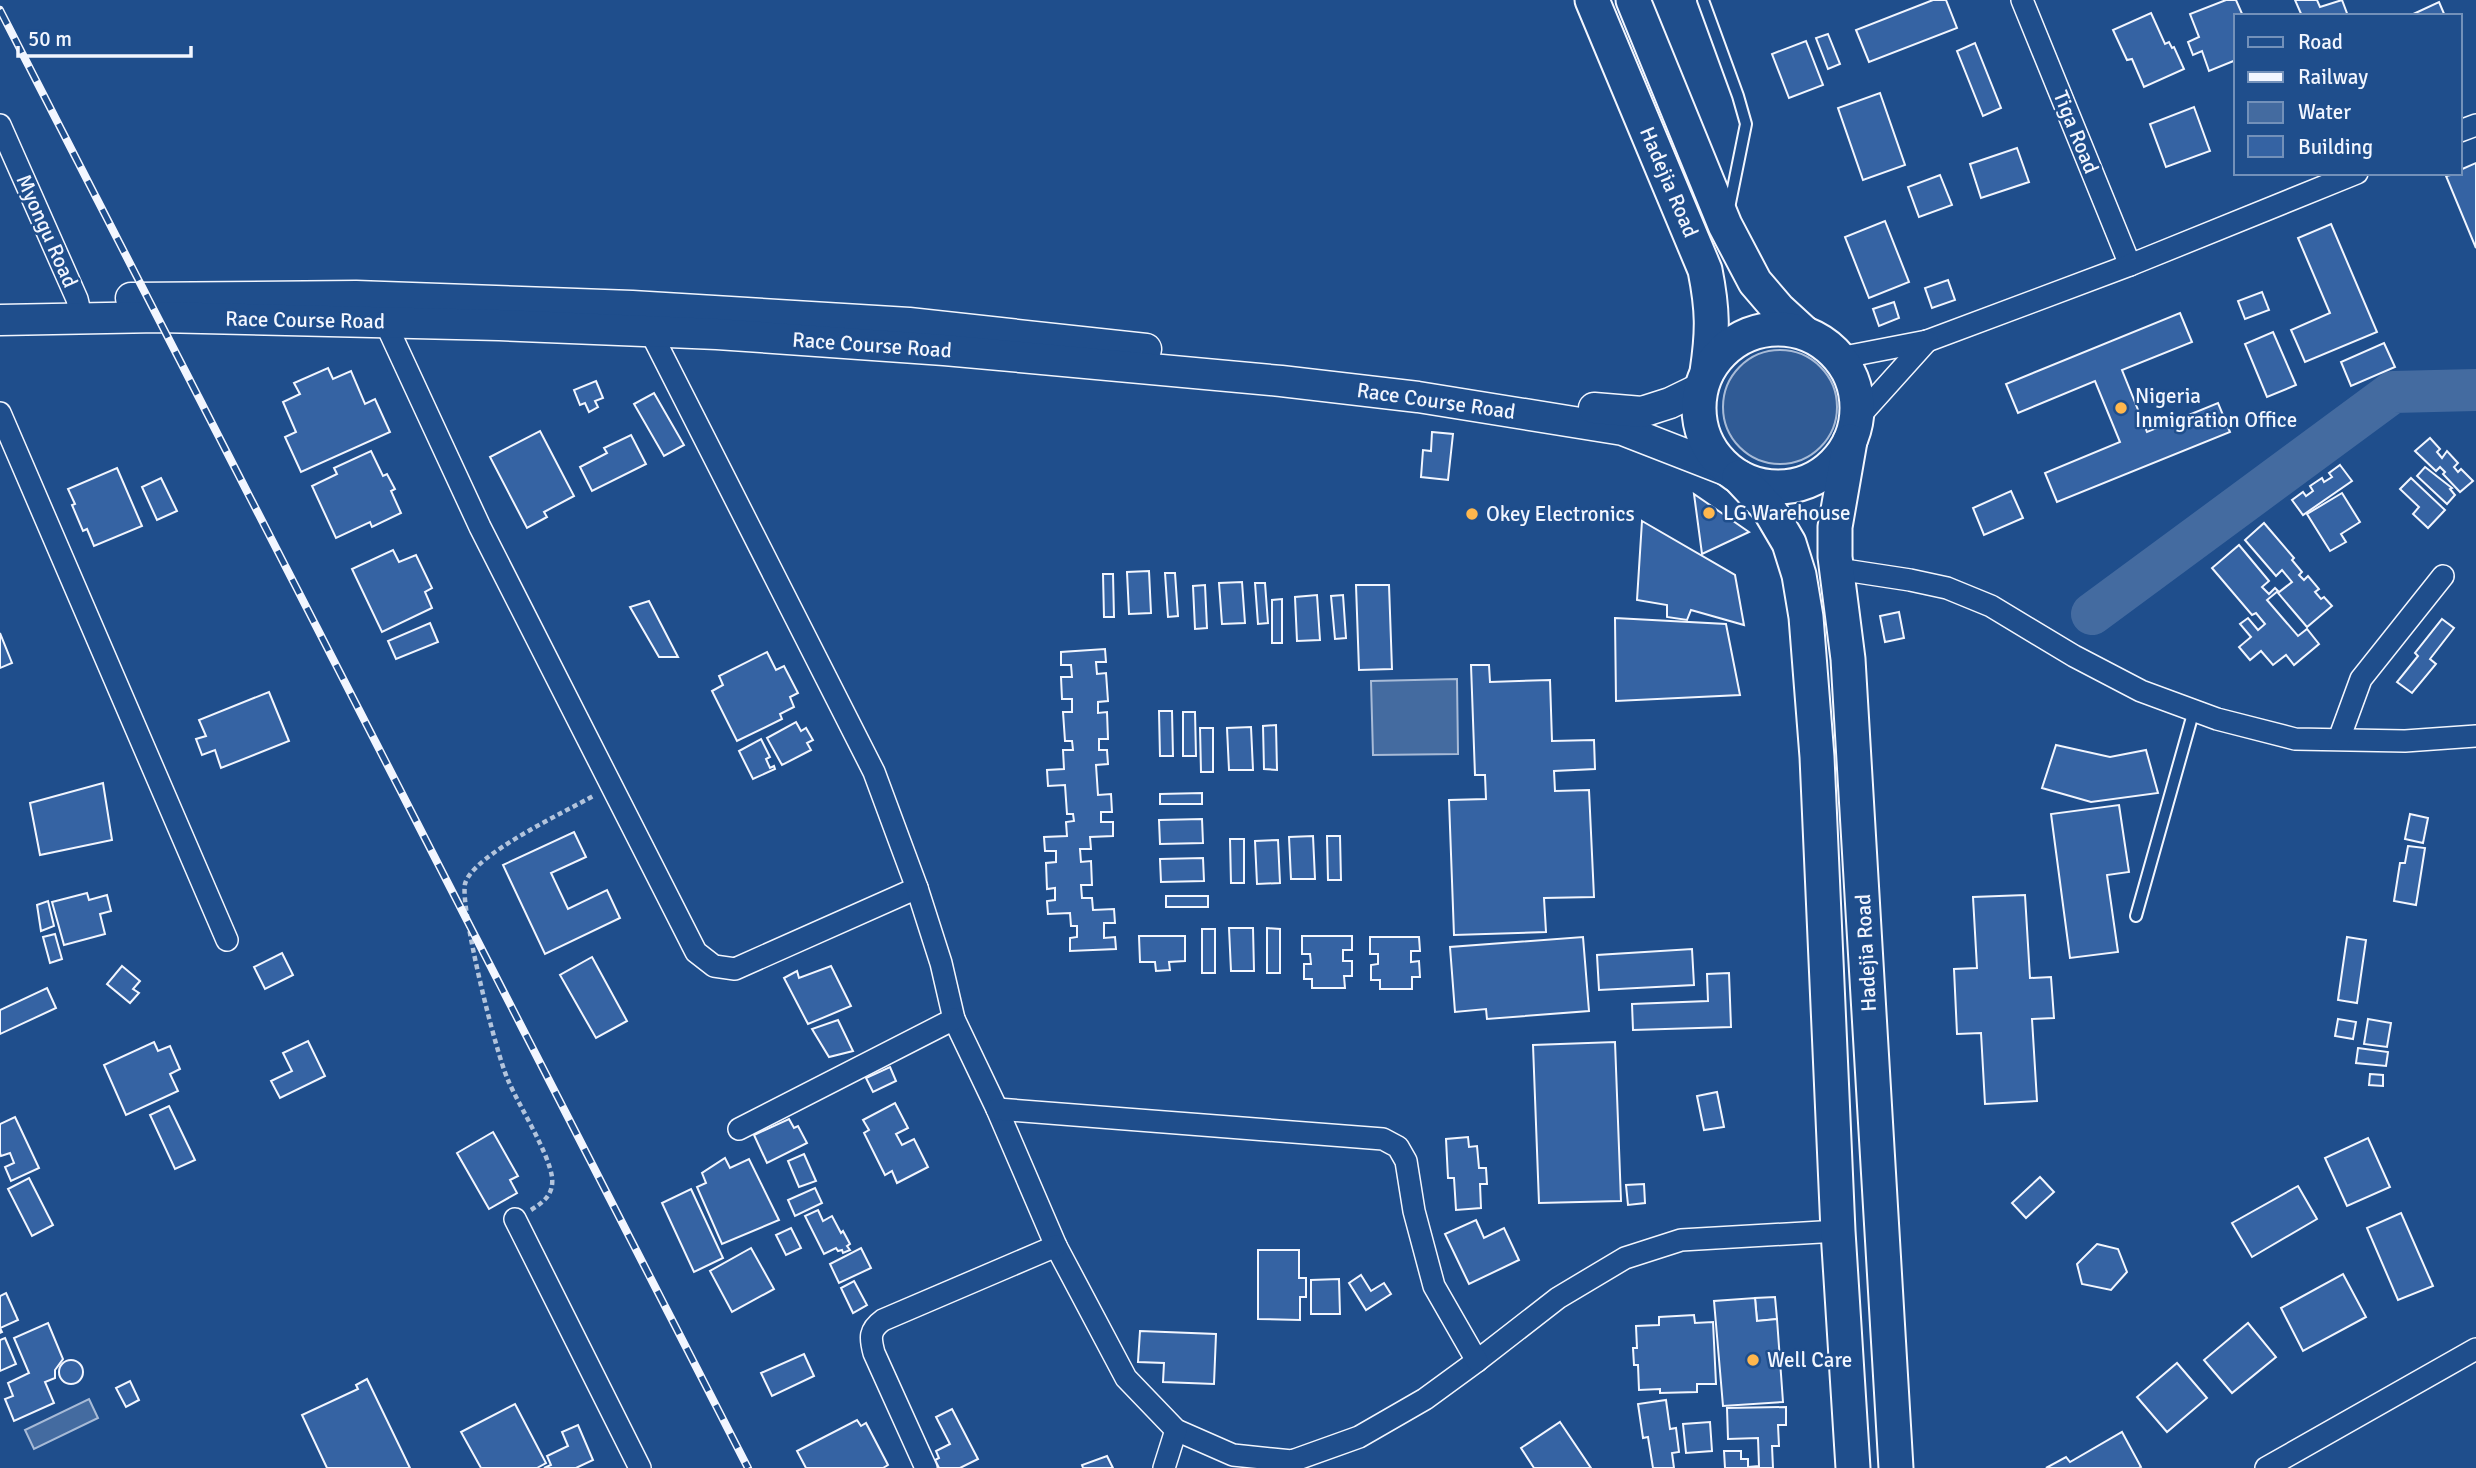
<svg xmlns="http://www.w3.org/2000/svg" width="2476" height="1468" viewBox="0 0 2476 1468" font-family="Signika,sans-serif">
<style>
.green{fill:#305b95;stroke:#a8bbd7;stroke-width:2}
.water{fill:#446ba0;stroke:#a8bbd7;stroke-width:2}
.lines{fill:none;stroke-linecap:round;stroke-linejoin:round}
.river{stroke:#446ba0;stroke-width:42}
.building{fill:#3563a3;stroke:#f2f6ff;stroke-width:2}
.lane-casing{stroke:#f2f6ff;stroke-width:14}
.street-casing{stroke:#f2f6ff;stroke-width:24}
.secondary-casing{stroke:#f2f6ff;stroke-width:33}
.primary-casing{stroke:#f2f6ff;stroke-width:37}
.path{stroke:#b3c4dc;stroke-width:4.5;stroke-dasharray:5 3.5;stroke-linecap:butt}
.lane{stroke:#1f4e8c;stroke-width:10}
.street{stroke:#1f4e8c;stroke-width:21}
.secondary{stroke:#1f4e8c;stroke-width:30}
.primary{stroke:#1f4e8c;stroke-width:33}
.rail-casing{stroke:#f2f6ff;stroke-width:8}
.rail{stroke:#1f4e8c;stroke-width:5;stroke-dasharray:16;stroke-linecap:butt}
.poi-dot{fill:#ffb74d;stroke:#1f4e8c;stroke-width:2.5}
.labels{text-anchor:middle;stroke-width:5;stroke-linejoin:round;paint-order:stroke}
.street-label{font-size:21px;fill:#f2f6ff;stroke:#1f4e8c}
.poi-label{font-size:21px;fill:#f2f6ff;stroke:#1f4e8c;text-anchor:start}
</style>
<rect width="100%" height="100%" fill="#1f4e8c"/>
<circle class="green" cx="1780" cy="407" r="57"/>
<g class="water">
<polygon points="1457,679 1458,754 1373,755 1371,681"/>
<polygon points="89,1399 98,1418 34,1449 25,1430"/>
</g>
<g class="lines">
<polyline class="river" points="2092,614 2393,392 2476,390"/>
</g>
<g class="building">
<polygon points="1933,0 1946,0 1957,28 1869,62 1856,30"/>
<polygon points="2226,0 2236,0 2243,16 2236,16 2236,60 2209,71 2202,51 2193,55 2188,42 2199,37 2190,14"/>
<polygon points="2295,0 2317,0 2320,7 2342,0 2348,16 2302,16"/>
<polygon points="2439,2 2445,16 2409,16"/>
<polygon points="2151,13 2165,44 2169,42 2172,48 2174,47 2184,69 2144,87 2132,59 2127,60 2113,30"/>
<polygon points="1828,34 1840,64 1828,69 1816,38"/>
<polygon points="1806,41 1823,85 1789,98 1772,54"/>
<polygon points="1975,43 2001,108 1983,116 1957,51"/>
<polygon points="1880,93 1905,165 1863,180 1838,108"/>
<polygon points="2194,107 2210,151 2166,167 2150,124"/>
<polygon points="2017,148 2029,182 1981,198 1970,164"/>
<polygon points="2476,163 2476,248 2446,176 2460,173 2460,170"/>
<polygon points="1940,175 1952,205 1919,217 1908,187"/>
<polygon points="1885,221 1909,282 1869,298 1845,237"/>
<polygon points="2331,224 2377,332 2305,362 2291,330 2330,313 2298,238"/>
<polygon points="1948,280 1955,300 1932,308 1925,288"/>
<polygon points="2262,292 2269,310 2245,319 2238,301"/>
<polygon points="1894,302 1899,318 1879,326 1873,309"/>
<polygon points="2180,313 2192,342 2122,370 2147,432 2218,403 2230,432 2057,502 2045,473 2120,442 2095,381 2018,413 2006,384"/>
<polygon points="2273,332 2296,385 2267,397 2245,344"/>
<polygon points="2384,343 2395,367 2351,386 2341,362"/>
<polygon points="328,368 333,379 351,371 365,404 375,399 390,432 301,472 285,437 296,432 283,402 300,394 294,383"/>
<polygon points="596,381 603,398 595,401 598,407 589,412 585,403 580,405 574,390"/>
<polygon points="654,393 684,445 664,456 634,404"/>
<polygon points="540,431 574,496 544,512 547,517 527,528 490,457"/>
<polygon points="1432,432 1453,434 1448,480 1421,477 1423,450 1431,451"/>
<polygon points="631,435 646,464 592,491 580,467 607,453 604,448"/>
<polygon points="2430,438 2440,449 2437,452 2442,458 2447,451 2458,463 2454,467 2458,472 2461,469 2473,481 2460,492 2443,474 2445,472 2440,467 2436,471 2415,451"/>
<polygon points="371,451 383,476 387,474 395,489 391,491 401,513 372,527 370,522 336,538 312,486 337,474 334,468"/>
<polygon points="2340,465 2352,481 2303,515 2292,500 2303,492 2306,496 2313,491 2310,486 2322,478 2324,482 2332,477 2329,473"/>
<polygon points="2425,467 2452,488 2450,489 2455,495 2447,504 2417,476"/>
<polygon points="117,468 142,526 94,546 87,529 83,531 72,505 75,504 68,489"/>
<polygon points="161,478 177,511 157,520 142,487"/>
<polygon points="2411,478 2445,510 2428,528 2413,514 2419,507 2400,489"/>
<polygon points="2011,491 2023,518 1984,535 1973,508"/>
<polygon points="2342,493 2360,522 2341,534 2346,542 2330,551 2307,514"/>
<polygon points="1694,494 1749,532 1702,554"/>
<polygon points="1642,521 1735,575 1744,625 1691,610 1687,620 1667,617 1667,605 1637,600"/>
<polygon points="2264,523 2294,558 2292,560 2302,572 2299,575 2304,580 2308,576 2319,589 2315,592 2321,599 2324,597 2332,606 2307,627 2278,593 2292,582 2282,570 2276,576 2245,540"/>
<polygon points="2239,545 2269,581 2262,587 2269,594 2275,588 2278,591 2267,600 2298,636 2307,629 2319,644 2294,665 2286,655 2273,665 2261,651 2250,660 2239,647 2251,637 2240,624 2248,618 2258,630 2265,624 2256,613 2252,615 2212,568"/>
<polygon points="393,550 399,562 416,555 432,588 425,592 432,608 382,632 352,569"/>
<polygon points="1149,571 1151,613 1129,614 1127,572"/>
<polygon points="1165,573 1175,573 1178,616 1168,617"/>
<polygon points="1103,574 1113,574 1114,617 1104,617"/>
<polygon points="1242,582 1245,623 1222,624 1219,583"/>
<polygon points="1255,583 1265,583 1268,623 1258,624"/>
<polygon points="1205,585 1207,628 1195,629 1193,586"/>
<polygon points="1356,585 1389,585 1392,669 1359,670"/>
<polygon points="1317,595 1320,640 1297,641 1295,597"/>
<polygon points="1343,595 1346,638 1335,639 1331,596"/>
<polygon points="1282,599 1282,643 1272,643 1272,600"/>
<polygon points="649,601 678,657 659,657 630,607"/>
<polygon points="1899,612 1904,638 1885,642 1880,616"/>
<polygon points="1615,618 1726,624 1740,695 1616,701"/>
<polygon points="2442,619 2454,628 2430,659 2436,664 2412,693 2397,682 2418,656 2415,653"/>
<polygon points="430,623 438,642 396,659 388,641"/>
<polygon points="0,633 12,663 0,668"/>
<polygon points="1105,649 1106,662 1096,662 1097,674 1106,673 1108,701 1098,702 1098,713 1107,712 1108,739 1099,739 1099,750 1107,750 1108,764 1096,765 1098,795 1111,794 1112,812 1101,812 1101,822 1113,822 1113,836 1090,837 1091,849 1080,849 1081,862 1091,861 1092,885 1081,885 1082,898 1092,898 1093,910 1114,909 1115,923 1104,923 1104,938 1115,937 1116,949 1070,951 1070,938 1077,937 1077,926 1071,926 1070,913 1048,914 1047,901 1055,900 1055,888 1047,889 1046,863 1056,862 1056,851 1045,851 1044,837 1067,836 1066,822 1074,821 1073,814 1067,814 1065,785 1048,786 1047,770 1064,769 1063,750 1073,750 1072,741 1065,741 1063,712 1072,712 1072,699 1062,699 1061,677 1072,677 1071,665 1061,665 1061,652"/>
<polygon points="767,652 776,670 784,666 798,693 790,697 794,707 780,714 782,719 737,741 712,691 723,685 719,676"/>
<polygon points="1471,665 1489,665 1490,682 1550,680 1552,741 1594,740 1595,769 1554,771 1555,791 1589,790 1594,897 1544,898 1546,932 1454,935 1449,800 1486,799 1485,775 1475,775"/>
<polygon points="269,692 289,741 221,768 215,750 202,755 196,739 206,736 199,720"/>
<polygon points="1159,711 1172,711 1173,756 1160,756"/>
<polygon points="1183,712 1195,712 1196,756 1183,756"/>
<polygon points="796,722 801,731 806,728 813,740 807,743 811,750 782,765 767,738"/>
<polygon points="1276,725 1277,770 1264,769 1263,726"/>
<polygon points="1251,727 1253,770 1229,770 1227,728"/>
<polygon points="1200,728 1213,728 1213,772 1201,772"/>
<polygon points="761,739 770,757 766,759 770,768 774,766 775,769 753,779 739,751"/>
<polygon points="2056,745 2110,757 2146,750 2158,793 2091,802 2042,788"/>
<polygon points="103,783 112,840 40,855 30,803"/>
<polygon points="1202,793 1202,804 1160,804 1160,794"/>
<polygon points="2119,805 2129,872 2107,875 2118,952 2070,958 2051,814"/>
<polygon points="2410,814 2428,818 2423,843 2405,839"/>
<polygon points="1202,819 1203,843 1160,844 1159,820"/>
<polygon points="574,832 586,857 551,873 568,909 607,890 620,918 545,954 503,865"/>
<polygon points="1313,836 1315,879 1291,879 1289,837"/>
<polygon points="1327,836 1340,836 1341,880 1328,880"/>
<polygon points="1230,839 1244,839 1244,883 1231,883"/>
<polygon points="1278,840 1280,883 1257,884 1255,841"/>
<polygon points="2408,846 2425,848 2416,905 2394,901 2400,863 2405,863"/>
<polygon points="1203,858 1204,881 1161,882 1160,859"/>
<polygon points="87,893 89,900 107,895 111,911 100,914 105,934 64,945 52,902"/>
<polygon points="2025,895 2030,978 2051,977 2054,1018 2032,1019 2037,1101 1985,1104 1981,1033 1957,1034 1954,969 1977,968 1973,897"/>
<rect x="1166" y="896" width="42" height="11"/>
<polygon points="48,901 54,926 41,931 37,905"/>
<polygon points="1229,928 1253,928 1254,971 1231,971"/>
<polygon points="1267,928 1280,929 1280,973 1267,973"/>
<rect x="1202" y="929" width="13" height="44"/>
<polygon points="55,934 62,959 50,963 43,937"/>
<polygon points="1139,936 1185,936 1185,961 1169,962 1170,970 1156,971 1155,962 1140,962"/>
<polygon points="1302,936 1352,936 1352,950 1343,950 1343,961 1352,961 1352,976 1344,976 1345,988 1312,988 1312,979 1304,979 1304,964 1311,964 1310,954 1302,954"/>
<polygon points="1370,937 1419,937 1420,951 1411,951 1411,962 1419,961 1420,977 1412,977 1412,989 1380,989 1380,980 1371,980 1371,965 1378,964 1378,954 1370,954"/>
<polygon points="1583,937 1589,1011 1487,1019 1486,1009 1455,1012 1450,947"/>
<polygon points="2347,937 2366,940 2357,1003 2338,1000"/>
<polygon points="1692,949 1694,985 1599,990 1597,955"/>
<polygon points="282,953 293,975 265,989 254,967"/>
<polygon points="592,957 627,1021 596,1038 560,975"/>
<polygon points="122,966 140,981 133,989 139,993 130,1003 107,984"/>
<polygon points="831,966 851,1006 808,1024 784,978 797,971 799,978"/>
<polygon points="1729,973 1731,1027 1633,1030 1632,1004 1708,1001 1707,974"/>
<polygon points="47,988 56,1008 0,1034 0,1010"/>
<polygon points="2338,1019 2356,1022 2353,1039 2335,1036"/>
<polygon points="2368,1019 2391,1023 2387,1047 2364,1044"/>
<polygon points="838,1020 853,1051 829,1057 812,1029"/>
<polygon points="308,1041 325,1076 280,1098 271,1081 292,1071 283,1053"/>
<polygon points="154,1042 158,1051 170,1046 180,1069 170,1074 178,1091 126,1115 104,1065"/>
<polygon points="1615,1042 1621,1201 1539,1203 1533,1045"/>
<polygon points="2358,1048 2388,1052 2386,1066 2356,1063"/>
<polygon points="890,1067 896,1081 873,1092 866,1078"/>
<polygon points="2370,1074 2383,1075 2383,1086 2369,1085"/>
<polygon points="1717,1092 1724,1127 1704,1130 1697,1096"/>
<polygon points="895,1103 908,1128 896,1134 902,1145 914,1139 928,1167 897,1183 892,1171 885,1175 864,1133 869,1130 863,1120"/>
<polygon points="169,1106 195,1160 175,1169 150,1115"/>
<polygon points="15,1117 39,1168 11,1181 5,1167 14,1163 10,1153 1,1156 0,1153 0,1124"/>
<polygon points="789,1119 794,1128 798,1126 807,1143 767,1163 754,1135"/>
<polygon points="493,1132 518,1176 510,1180 517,1193 489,1209 457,1153"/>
<polygon points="1468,1137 1469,1147 1477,1146 1479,1168 1486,1168 1487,1184 1480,1184 1481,1208 1456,1210 1454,1178 1448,1178 1446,1139"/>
<polygon points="2368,1138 2390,1187 2347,1206 2325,1158"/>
<polygon points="804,1154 816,1181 799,1187 788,1161"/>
<polygon points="725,1158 730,1168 749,1159 779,1220 722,1244 697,1187 706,1183 702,1173"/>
<polygon points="2040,1177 2054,1192 2026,1218 2012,1203"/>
<polygon points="29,1178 53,1225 32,1236 8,1189"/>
<polygon points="1644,1184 1645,1203 1628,1205 1626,1185"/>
<polygon points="2298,1186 2317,1219 2252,1257 2232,1223"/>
<polygon points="815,1188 822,1203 795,1216 788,1200"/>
<polygon points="691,1189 723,1258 694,1272 662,1203"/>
<polygon points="818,1210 823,1221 832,1216 841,1233 843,1231 850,1244 847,1246 850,1250 843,1253 842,1250 838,1251 836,1248 824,1254 805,1216"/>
<polygon points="2401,1213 2433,1286 2398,1300 2367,1228"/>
<polygon points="1476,1220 1484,1238 1504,1228 1519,1260 1469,1284 1445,1234"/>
<polygon points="791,1228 801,1248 786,1255 776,1235"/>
<polygon points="2097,1244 2118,1249 2127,1272 2111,1290 2082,1284 2077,1264"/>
<polygon points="751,1248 774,1289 732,1312 710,1271"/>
<polygon points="861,1248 871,1268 839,1283 830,1264"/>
<polygon points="1258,1250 1299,1250 1299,1278 1306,1278 1306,1297 1300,1297 1300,1320 1258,1319"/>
<polygon points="2343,1274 2366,1317 2303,1351 2281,1308"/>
<polygon points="1361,1275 1371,1291 1384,1283 1391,1294 1366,1310 1349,1283"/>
<polygon points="1339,1279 1340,1314 1311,1314 1311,1280"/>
<polygon points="854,1281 867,1305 853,1313 841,1288"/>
<polygon points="6,1293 18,1320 0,1328 2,1332 0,1333 0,1296"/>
<polygon points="1775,1297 1777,1319 1757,1321 1755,1298"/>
<polygon points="1755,1298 1757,1321 1777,1319 1783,1402 1723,1406 1714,1301"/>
<polygon points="1694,1315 1695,1323 1713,1322 1716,1384 1697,1384 1697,1392 1660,1393 1660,1389 1639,1390 1638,1365 1634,1365 1633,1348 1637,1348 1636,1326 1659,1325 1659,1317"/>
<polygon points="48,1323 63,1359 55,1370 55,1378 45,1382 54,1403 14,1421 5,1399 13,1396 8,1383 29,1373 14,1338"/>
<polygon points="2248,1323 2276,1357 2232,1393 2204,1360"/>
<polygon points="1140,1331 1216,1334 1214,1384 1163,1382 1164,1363 1138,1362"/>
<polygon points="5,1338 16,1364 0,1371 0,1340"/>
<polygon points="804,1354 814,1376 772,1396 761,1373"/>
<circle cx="71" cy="1372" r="12"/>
<polygon points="2177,1363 2207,1398 2167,1432 2137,1397"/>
<polygon points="367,1379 410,1468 327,1468 302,1415 358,1389 356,1385"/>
<polygon points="130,1381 139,1400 126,1407 116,1388"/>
<polygon points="1666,1400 1670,1429 1676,1428 1679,1452 1672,1453 1674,1468 1653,1468 1648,1437 1643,1438 1638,1404"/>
<polygon points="515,1404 546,1463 537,1468 481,1468 461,1432"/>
<polygon points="1786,1407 1786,1425 1778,1425 1779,1446 1772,1446 1773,1468 1725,1468 1724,1451 1741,1451 1741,1459 1748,1459 1748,1467 1759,1466 1758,1438 1728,1439 1727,1408"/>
<polygon points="952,1409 978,1459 960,1468 939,1468 935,1460 939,1458 936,1451 950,1444 936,1417"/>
<polygon points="857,1420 861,1426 866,1423 888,1465 883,1468 806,1468 797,1451"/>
<polygon points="1560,1422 1591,1468 1534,1468 1521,1448"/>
<polygon points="1710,1422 1712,1451 1686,1453 1683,1424"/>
<polygon points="578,1425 593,1460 576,1468 544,1468 551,1465 547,1456 568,1446 562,1432"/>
<polygon points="2122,1432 2141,1467 2139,1468 2046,1468 2066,1457 2070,1462"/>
<polygon points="1107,1456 1113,1468 1083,1468 1082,1465"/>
</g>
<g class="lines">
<g class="lane-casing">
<g id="lane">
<polyline points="1703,0 1738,96 1746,124 1729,208"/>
<polyline points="2136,916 2194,710"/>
</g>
</g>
<g class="street-casing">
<g id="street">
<polyline points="2022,0 2130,265"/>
<polyline points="0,125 77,299 82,320"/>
<polyline points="2460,131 2476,125"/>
<polyline points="385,322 480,527 696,952 714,966 735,969 917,888"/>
<polyline points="650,331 874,772 917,888 941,963 954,1019 997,1109 1056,1246 1126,1378 1176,1430 1233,1455 1292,1461 1359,1437 1425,1399 1477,1361 1558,1298 1625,1258 1681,1240 1838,1231"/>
<polyline points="1839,358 1927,341 2130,265 2357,173"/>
<polyline points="0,413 227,940"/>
<polyline points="1856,420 1927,341"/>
<polyline points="1838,569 1910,580 1947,588 1991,606 2074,656 2141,691 2217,719 2295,739 2405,741 2476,736"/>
<polyline points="2339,739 2361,679 2443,576"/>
<polyline points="997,1109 1383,1139 1398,1147 1406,1161 1414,1211 1434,1286 1477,1361"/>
<polyline points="739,1129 954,1019"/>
<polyline points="515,1219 640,1468"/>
<path d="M926 1468 874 1353C870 1338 869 1330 883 1320L1056 1246"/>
<polyline points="1164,1468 1176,1430"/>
<polyline points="2266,1468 2476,1349"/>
</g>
</g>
<g class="secondary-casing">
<g id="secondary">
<polyline points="131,298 356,296 632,306 909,323 1146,349"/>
<polyline points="0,320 159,317 499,325 717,334 944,350 1281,381 1418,397 1623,430 1731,472"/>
<polyline points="1594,408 1642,412 1670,403 1701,388"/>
</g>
</g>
<g class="primary-casing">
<g id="primary">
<path d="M1592 0 1705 270C1713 310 1713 332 1707 372"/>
<polyline points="1633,0 1725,225 1755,282 1779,310 1803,332"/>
<circle cx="1778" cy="408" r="79"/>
<polyline points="1850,441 1835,527 1835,557 1848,659 1896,1468"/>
<polyline points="1739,477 1769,509 1789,543 1799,575 1806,617 1817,757 1838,1231 1853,1468"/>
</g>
</g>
<path class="path" d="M531 1210C544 1202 554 1194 552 1177 548 1151 519 1106 508 1080 496 1054 460 909 465 884 472 855 567 811 595 795"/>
<use href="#lane" class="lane"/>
<use href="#street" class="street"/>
<use href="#secondary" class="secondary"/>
<use href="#primary" class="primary"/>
<g class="rail-casing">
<polyline id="rail" points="0,10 748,1468"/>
</g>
<use href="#rail" class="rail"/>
</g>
<g class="poi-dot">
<circle cx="2121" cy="408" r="7"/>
<circle cx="1709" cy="513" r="7"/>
<circle cx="1472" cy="514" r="7"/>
<circle cx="1753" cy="1360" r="7"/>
</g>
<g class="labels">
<g class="street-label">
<text transform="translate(2076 132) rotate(68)" y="7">Tiga Road</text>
<text transform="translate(1669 182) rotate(67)" y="7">Hadejia Road</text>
<text transform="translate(47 231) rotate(66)" y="7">Myongu Road</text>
<text transform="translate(305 320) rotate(1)" y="7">Race Course Road</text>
<text transform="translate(872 345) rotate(4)" y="7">Race Course Road</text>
<text transform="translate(1436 401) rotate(8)" y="7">Race Course Road</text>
<text transform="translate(1866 953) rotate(-93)" y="7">Hadejia Road</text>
</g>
<g class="poi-label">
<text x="2135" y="403">Nigeria<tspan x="2135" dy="24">Inmigration Office</tspan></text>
<text x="1723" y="520">LG Warehouse</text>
<text x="1486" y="521">Okey Electronics</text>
<text x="1767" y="1367">Well Care</text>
</g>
</g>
<rect x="2234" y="14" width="228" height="161" fill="#1f4e8c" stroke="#7391ba" stroke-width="2"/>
<rect x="2248" y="37" width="35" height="10" fill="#1f4e8c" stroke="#7391ba" stroke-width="2"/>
<text x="2298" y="49" font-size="21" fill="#f2f6ff">Road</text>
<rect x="2248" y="72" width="35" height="10" fill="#f2f6ff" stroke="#7391ba" stroke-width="2"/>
<text x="2298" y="84" font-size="21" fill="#f2f6ff">Railway</text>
<rect x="2248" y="102" width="35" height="21" fill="#446ba0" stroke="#7391ba" stroke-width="2"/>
<text x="2298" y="119" font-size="21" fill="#f2f6ff">Water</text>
<rect x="2248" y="136" width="35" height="21" fill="#3563a3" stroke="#7391ba" stroke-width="2"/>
<text x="2298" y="154" font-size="21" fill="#f2f6ff">Building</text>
<path d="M18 46v10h173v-10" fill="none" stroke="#f2f6ff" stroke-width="3.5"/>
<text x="28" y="46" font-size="21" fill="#f2f6ff" stroke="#1f4e8c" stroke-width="5" paint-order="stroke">50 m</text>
</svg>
